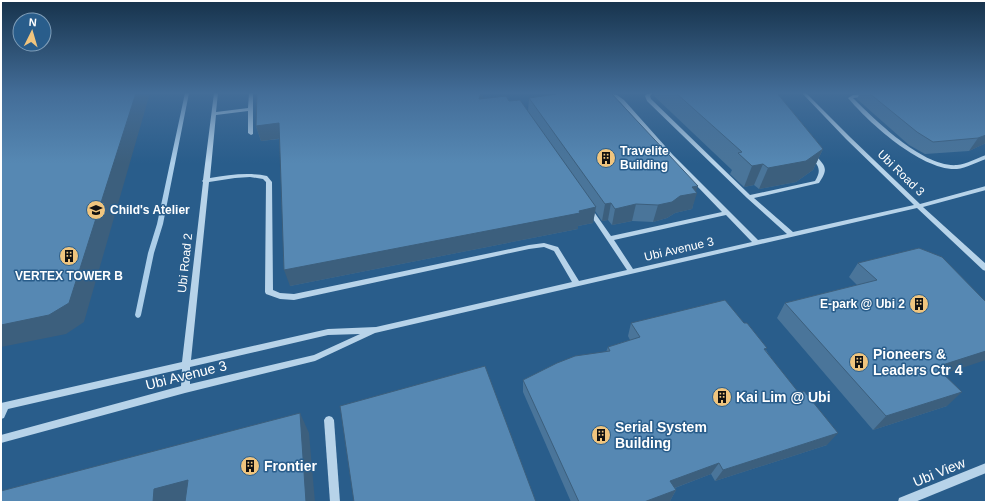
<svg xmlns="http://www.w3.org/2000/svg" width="987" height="503" viewBox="0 0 987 503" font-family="Helvetica,sans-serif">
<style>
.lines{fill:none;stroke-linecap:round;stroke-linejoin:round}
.stream{fill:#accee9;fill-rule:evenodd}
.minor{fill:#b7d3e9;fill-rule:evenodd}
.wall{fill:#4a759a}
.shaded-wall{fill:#3c5f7d}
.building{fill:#5688b3;stroke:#3c5f7d}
.labels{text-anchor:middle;stroke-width:3;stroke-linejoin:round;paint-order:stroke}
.poi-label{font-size:12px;font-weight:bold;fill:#fff;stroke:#295d8b;text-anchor:start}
.street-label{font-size:12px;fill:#fff;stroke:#295d8b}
.near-poi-label{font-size:14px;font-weight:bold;fill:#fff;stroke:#295d8b;text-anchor:start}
.near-street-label{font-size:14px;fill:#fff;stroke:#295d8b}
</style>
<rect width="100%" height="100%" fill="#295d8b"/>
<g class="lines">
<polygon class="stream" points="185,93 189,93 163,224 154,253 141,315 140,317 138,318 136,317 135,315 148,253 157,224"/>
<g class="minor">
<path d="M214 93H218L216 112 248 108 249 93H253V134L251 135 248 133V111L216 115 210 178C229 175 248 172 267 176L272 182 273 290 280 293 294 294 529 245 544 243 558 247 579 281 627 270 587 210 588 209H592L611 236 722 212 669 157 620 102 613 97 604 95V94L606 93 617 95 624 100 673 155 758 240 787 234 747 198 647 101 645 96C647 93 649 93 653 93L650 96 651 99 750 195 815 181C823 168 817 165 809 154L812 152 814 153C824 166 830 167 819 183L754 198 793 232 914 205 846 139 802 93H806L850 137 920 204 986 186V190L923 207 986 264V271L983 270 917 208 375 333 315 361 185 393 1 443V435L181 386 182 369 8 409 4 418 1 419V403L182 362 203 182 202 181 203 180ZM250 177 263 179 266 182 265 292 266 294 280 299 294 300 529 249 544 247 554 251 572 282 376 327 328 329 191 360 209 182 235 178ZM726 215 752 242 633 269 614 240ZM360 334 314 355 190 384V367L328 335Z"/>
<path d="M868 94 870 95V96L853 98C875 120 924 168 957 165 967 164 977 158 986 155V159C977 162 966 168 957 169 922 171 869 123 848 98L853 95Z"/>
<polygon points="329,416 332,417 334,420 340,502 330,502 324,420 326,417"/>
<polygon points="986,463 986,473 915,502 898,502 899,498"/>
</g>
</g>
<g class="wall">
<polygon points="654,93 777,93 823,149 813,170 796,182 759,189 754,185 744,187 730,174 732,170 653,95"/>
<polygon points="860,93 986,93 986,143 969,151 925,154 909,145 857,99"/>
<polygon points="483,97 483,99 509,101 528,111 529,98 696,192 692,209 675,213 667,218 653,222 632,221 612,225 608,220 602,221 595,211 593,223 578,226 578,229 290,286 280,139 261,141 256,126"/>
<polygon points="858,263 986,302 943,374 947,406 873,430 777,318 785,303 857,285 849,277"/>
<polygon points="631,323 766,350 827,445 715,481 711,474 675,488 676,490 670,501 667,502 571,502 523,392 523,380 606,352 608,347 630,340 628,336"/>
</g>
<g class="shaded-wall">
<polygon points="136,93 150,93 84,322 66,334 1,347 1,325"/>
<polygon points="481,93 483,93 483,97 479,114 479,99"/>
<polygon points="279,123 284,138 261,141 256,126"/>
<polygon points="986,135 986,143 969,151 978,138"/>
<polygon points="823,149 813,170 796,182 759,189 768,168"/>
<polygon points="763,164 754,185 744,187 752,166"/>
<polygon points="698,186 695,193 697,193 692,209 675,213 667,218 653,222 658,205 692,187"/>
<polygon points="611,203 608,220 602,221 605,204"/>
<polygon points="636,204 632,221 612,225 615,209"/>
<polygon points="596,207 593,223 578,226 578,229 290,286 284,270"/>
<polygon points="986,351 986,360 922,381 936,367"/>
<polygon points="962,392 947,406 873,430 886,416"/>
<polygon points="300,413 309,433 315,502 306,502"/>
<polygon points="838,433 827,445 715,481 723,470"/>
<polygon points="719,463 711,474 664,492 670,481"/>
<polygon points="188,480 190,502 153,502 154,489"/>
<polygon points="676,490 670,501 667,502 644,502"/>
</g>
<g class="building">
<polygon points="1,93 136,93 69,303 49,315 1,325"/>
<polygon points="257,93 481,93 479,99 506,96 509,101 520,100 596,207 579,211 580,213 284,270 279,123 256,126"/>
<polygon points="563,93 611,93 698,186 692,187 697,193 680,196 672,202 658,205 636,204 615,209 611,203 605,204 529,98"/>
<polygon points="676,93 777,93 823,149 806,161 768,168 763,164 752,166 738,153 742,152"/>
<polygon points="869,93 986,93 986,135 978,138 933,142 917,132"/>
<polygon points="919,248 942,257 986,302 986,351 936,367 962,392 886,416 785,303 877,280 858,263"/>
<polygon points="725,300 744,323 747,323 767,348 764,349 799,393 804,391 838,433 723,470 719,463 670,481 676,490 644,502 579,502 523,380 557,363 575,356 610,351 608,347 640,337 631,323"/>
<polygon points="485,366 536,502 354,502 340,406"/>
<polygon points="300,413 306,502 185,502 188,480 154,489 153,502 1,502 1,491"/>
</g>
<linearGradient id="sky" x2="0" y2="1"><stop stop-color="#17334c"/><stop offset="0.57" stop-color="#436d98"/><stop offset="1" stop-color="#436d98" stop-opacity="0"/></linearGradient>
<rect width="987" height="163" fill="url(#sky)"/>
<defs>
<g id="building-disc" transform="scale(1)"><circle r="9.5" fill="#f0c57e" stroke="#295d8b"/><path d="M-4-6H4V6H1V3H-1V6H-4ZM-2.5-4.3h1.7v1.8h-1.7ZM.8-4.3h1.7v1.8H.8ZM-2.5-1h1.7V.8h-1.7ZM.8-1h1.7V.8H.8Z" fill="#111"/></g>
<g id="school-disc" transform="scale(1)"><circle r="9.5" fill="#f0c57e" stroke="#295d8b"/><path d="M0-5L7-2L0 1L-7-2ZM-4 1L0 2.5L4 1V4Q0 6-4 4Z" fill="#111"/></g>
</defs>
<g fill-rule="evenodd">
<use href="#building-disc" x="606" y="158"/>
<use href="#school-disc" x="96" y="210"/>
<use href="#building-disc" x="69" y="256"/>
<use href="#building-disc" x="919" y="304"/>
<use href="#building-disc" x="859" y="362"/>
<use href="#building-disc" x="722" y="397"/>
<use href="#building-disc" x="601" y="435"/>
<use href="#building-disc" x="250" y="466"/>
</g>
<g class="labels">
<g class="poi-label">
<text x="620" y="155">Travelite<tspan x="620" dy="14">Building</tspan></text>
<text x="110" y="214">Child's Atelier</text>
<text x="69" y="280" text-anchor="middle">VERTEX TOWER B</text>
<text x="905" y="308" text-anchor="end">E-park @ Ubi 2</text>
</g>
<g class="street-label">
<text transform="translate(901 173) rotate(44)" y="4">Ubi Road 3</text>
<text transform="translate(679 249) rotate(-13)" y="4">Ubi Avenue 3</text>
<text transform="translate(185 263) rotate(-84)" y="4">Ubi Road 2</text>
</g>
<g class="near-poi-label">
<text x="873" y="359">Pioneers &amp;<tspan x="873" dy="16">Leaders Ctr 4</tspan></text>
<text x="736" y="402">Kai Lim @ Ubi</text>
<text x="615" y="432">Serial System<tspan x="615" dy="16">Building</tspan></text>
<text x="264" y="471">Frontier</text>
</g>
<g class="near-street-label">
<text transform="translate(186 375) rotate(-14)" y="5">Ubi Avenue 3</text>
<text transform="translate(939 472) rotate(-22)" y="5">Ubi View</text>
</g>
</g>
<rect width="987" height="503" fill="none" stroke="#ffffff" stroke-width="4"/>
<g transform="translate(32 32) rotate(5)"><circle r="19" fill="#295d8b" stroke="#7f9eb9"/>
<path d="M0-3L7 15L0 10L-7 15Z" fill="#f0c57e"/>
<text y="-6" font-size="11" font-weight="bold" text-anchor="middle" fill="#ffffff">N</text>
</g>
</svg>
